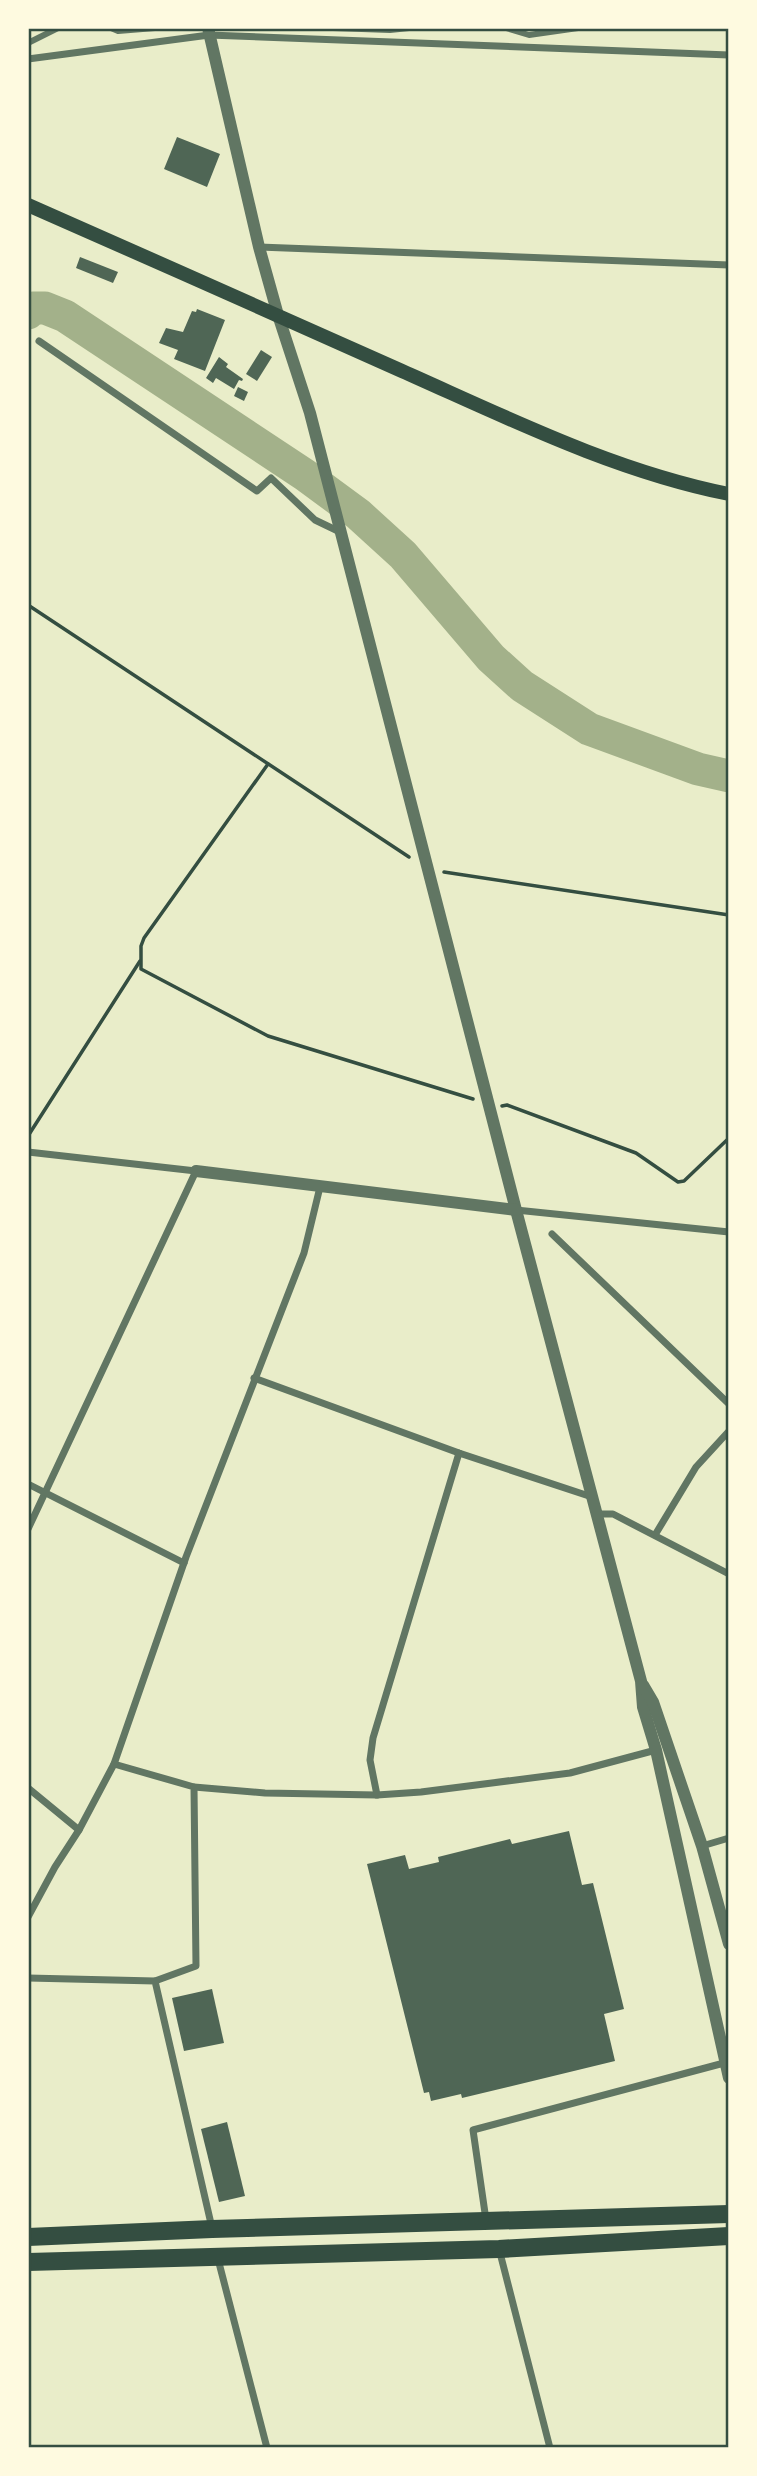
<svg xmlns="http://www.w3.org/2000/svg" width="757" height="2476" viewBox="0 0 757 2476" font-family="'Work Sans',sans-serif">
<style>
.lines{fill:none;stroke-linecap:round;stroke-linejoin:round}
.stream{stroke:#a3b18a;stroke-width:5}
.river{stroke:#a3b18a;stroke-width:33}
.building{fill:#4f6655}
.path{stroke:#344e41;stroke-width:3.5}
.pedestrian{stroke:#617663;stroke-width:6}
.minor{stroke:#617663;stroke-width:7}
.tertiary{stroke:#617663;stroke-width:12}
.secondary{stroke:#344e41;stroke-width:14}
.primary{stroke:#344e41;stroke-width:18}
.neatline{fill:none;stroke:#344e41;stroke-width:2.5}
</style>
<rect width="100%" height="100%" fill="#e9edc9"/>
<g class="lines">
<polyline class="stream" points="28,308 33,308"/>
<polyline class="river" points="28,313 33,308 45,308 65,316 305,475 358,514 403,555 491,658 522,686 589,729 698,769 729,776"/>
</g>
<g class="building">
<polygon points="177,137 220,154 207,187 164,169"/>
<polygon points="80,257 118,272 113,283 76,268"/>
<polygon points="197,309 225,320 205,371 174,359 178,350 159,343 166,328 183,332 192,311 196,312"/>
<polygon points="261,350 272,357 257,381 246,374"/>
<polygon points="219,357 228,364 226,367 243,379 242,381 239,380 234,389 216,378 213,383 206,378"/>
<polygon points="238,387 248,392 244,401 234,396"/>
<polygon points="569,1831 582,1885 593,1883 624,2009 604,2014 615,2061 462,2098 461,2094 431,2101 429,2092 424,2093 367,1864 405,1855 409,1869 439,1862 438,1857 510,1839 512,1844"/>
<polygon points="212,1989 224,2043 184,2051 172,1998"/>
<polygon points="227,2122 245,2196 219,2202 201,2129"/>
</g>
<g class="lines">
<g class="path">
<polyline points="28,605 409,857"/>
<polyline points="268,764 144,938 141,946 141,969 268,1036 473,1099"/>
<polyline points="444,872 729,915"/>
<polyline points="502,1106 507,1105 636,1153 678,1182 684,1181 729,1138"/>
<polyline points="28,1136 140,961"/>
</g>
<g class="pedestrian">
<polyline points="111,28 118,31 155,28"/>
<polyline points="333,28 390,30 409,28"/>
<polyline points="506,28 529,35 578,28"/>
<polyline points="28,43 58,28"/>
</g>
<g class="minor">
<polyline points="28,59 209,35 729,55"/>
<polyline points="259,247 729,265"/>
<polyline points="39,341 257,491 271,478 315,520 340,532"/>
<polyline points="28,1152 196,1171 28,1529"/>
<polyline points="516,1210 729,1232"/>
<polyline points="552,1234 729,1404"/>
<polyline points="254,1378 459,1453 592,1497"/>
<polyline points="28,1484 184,1563"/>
<polyline points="597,1514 613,1514 729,1574"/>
<polyline points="655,1535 696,1467 729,1431"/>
<polyline points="114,1764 194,1787 196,1966 155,1981"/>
<polyline points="194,1787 265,1793 377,1795 421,1792 570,1773 656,1750"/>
<polyline points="28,1788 79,1830"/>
<polyline points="377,1795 370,1760 373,1738 459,1453"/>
<polyline points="702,1846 729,1838"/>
<polyline points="28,1917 55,1867 79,1830 114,1764 186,1557 304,1253 320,1187"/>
<polyline points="28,1978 155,1981 212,2228"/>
<polyline points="486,2220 473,2130 724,2063"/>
<polyline points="499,2249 550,2448"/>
<polyline points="218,2259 267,2448"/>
</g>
<g class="tertiary">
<polyline points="208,28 259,247 278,315 310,413 516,1210 641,1681 643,1707 656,1750 729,2078"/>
<polyline points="196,1171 516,1210"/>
<polyline points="643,1685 653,1702 702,1846 729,1944"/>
</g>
<path class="secondary" d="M28 205C153 260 277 315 402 371 508 418 614 471 729 494"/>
<g class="primary">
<polyline points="28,2237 212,2229 729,2214"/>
<polyline points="28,2262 499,2249 729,2236"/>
</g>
</g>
<rect width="757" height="2476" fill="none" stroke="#fefae0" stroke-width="60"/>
<rect x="30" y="30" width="697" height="2416" class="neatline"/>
</svg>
